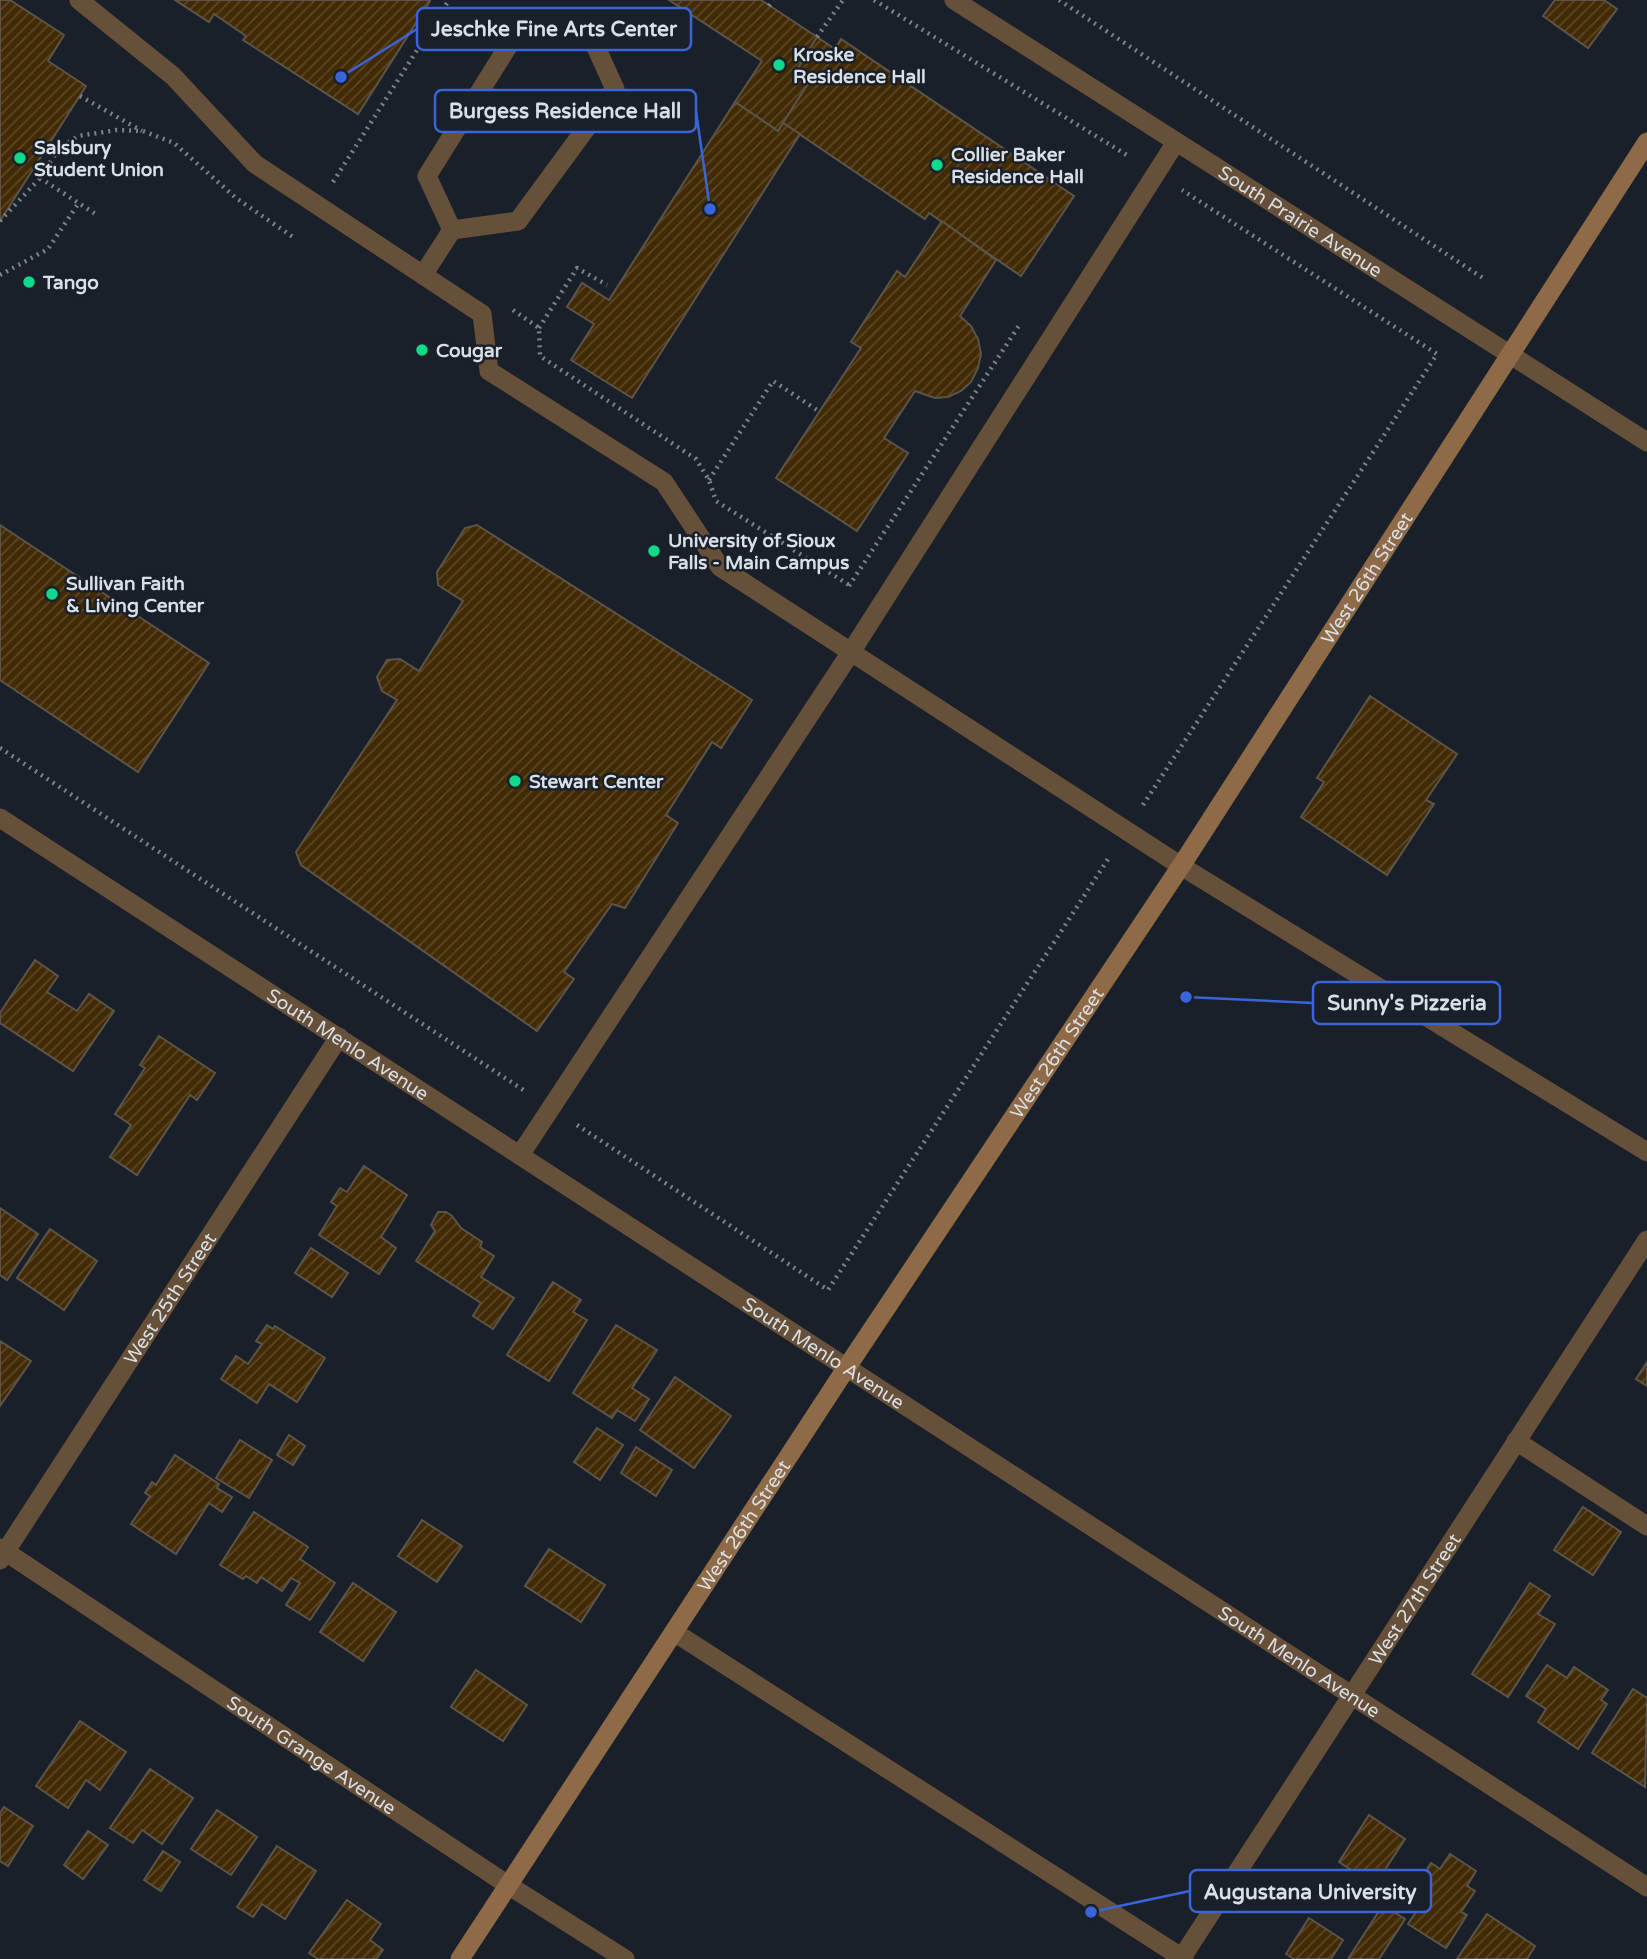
<svg xmlns="http://www.w3.org/2000/svg" width="1647" height="1959" viewBox="0 0 1647 1959" font-family="'Varela Round',sans-serif">
<style>
.building{fill:url(#building-hatch);stroke:#5c5449;stroke-width:2}
.lines{fill:none;stroke-linecap:round;stroke-linejoin:round}
.path{stroke:#7c8289;stroke-width:4.5;stroke-dasharray:2 5;stroke-linecap:butt}
.service{stroke:#66503a;stroke-width:19}
.minor{stroke:#66503a;stroke-width:19}
.tertiary{stroke:#66503a;stroke-width:19}
.secondary{stroke:#8e6a47;stroke-width:19}
.poi-dot{fill:#11d98a;stroke:#192029;stroke-width:2.5}
.labels{text-anchor:middle;stroke-width:5;stroke-linejoin:round;paint-order:stroke}
.poi-label{font-size:19px;font-weight:bold;fill:#dadfe5;stroke:#192029;text-anchor:start}
.street-label{font-size:19px;fill:#dadfe5;stroke:#192029}
.leader{fill:none;stroke:#3964da;stroke-width:2.5}
.callout-dot{fill:#3964da;stroke:#192029;stroke-width:2.5}
.callout{fill:#192029;stroke:#3964da;stroke-width:2.5}
.callout-label{font-size:21px;text-anchor:middle;font-weight:bold;fill:#dadfe5}
</style>
<defs>
<pattern id="building-hatch" width="6" height="6" patternUnits="userSpaceOnUse" patternTransform="scale(1.75)"><rect width="6" height="6" fill="#412a04"/><path d="M-1 1l2-2M0 6l6-6M5 7l2-2" fill="none" stroke="#5c4828"/></pattern>
</defs>
<rect width="100%" height="100%" fill="#192029"/>
<g class="building">
<polygon points="0,0 10,0 64,35 48,61 86,86 0,221"/>
<polygon points="175,0 427,0 430,1 358,114 243,40 246,36 214,14 209,22"/>
<polygon points="669,0 761,0 817,37 797,70 811,79 778,131 735,102 762,61"/>
<polygon points="1555,0 1604,0 1617,9 1588,48 1543,16"/>
<polygon points="817,37 835,49 841,39 1074,196 1021,276 929,213 925,219 783,123 811,79 797,70"/>
<polygon points="735,102 778,131 783,123 800,134 632,398 571,360 594,324 567,307 582,283 609,300"/>
<polygon points="942,221 996,260 960,316 971,326 978,339 981,354 978,368 971,382 961,391 948,397 935,398 915,391 884,438 908,453 857,531 776,478 861,348 851,342 897,271 905,277"/>
<polygon points="0,525 209,663 138,772 0,680"/>
<polygon points="477,525 752,700 721,748 712,742 666,815 678,823 625,908 612,904 564,972 574,979 537,1031 301,865 296,852 397,700 382,691 377,677 387,660 400,659 419,671 463,601 438,585 437,572 465,528"/>
<polygon points="1370,696 1457,754 1426,800 1434,804 1387,875 1301,817 1324,782 1317,778"/>
<polygon points="35,960 58,976 47,992 77,1011 89,994 114,1011 73,1071 0,1023 0,1013"/>
<polygon points="159,1036 215,1073 197,1100 190,1095 137,1175 110,1157 131,1125 115,1114 145,1068 140,1065"/>
<polygon points="364,1166 407,1195 381,1237 396,1248 379,1274 319,1235 337,1206 331,1202 340,1188 347,1192"/>
<polygon points="0,1208 38,1234 7,1280 0,1275"/>
<polygon points="438,1212 446,1212 452,1216 461,1228 482,1242 480,1247 494,1256 481,1277 514,1298 493,1329 473,1316 481,1303 416,1261 435,1231 431,1225"/>
<polygon points="50,1229 97,1261 64,1310 17,1278"/>
<polygon points="311,1248 348,1273 332,1297 295,1273"/>
<polygon points="553,1282 581,1300 573,1312 587,1320 549,1381 507,1355"/>
<polygon points="267,1325 273,1329 275,1326 325,1358 297,1402 269,1384 257,1403 221,1379 236,1356 248,1364 262,1344 256,1341"/>
<polygon points="616,1325 657,1350 632,1388 649,1399 635,1421 617,1410 612,1418 573,1393"/>
<polygon points="0,1341 31,1361 0,1406"/>
<polygon points="1647,1362 1647,1386 1636,1379"/>
<polygon points="675,1377 731,1416 694,1468 640,1430"/>
<polygon points="597,1428 623,1445 600,1480 574,1462"/>
<polygon points="289,1435 305,1446 293,1465 277,1455"/>
<polygon points="240,1440 272,1460 249,1498 216,1478"/>
<polygon points="636,1447 672,1470 656,1496 621,1473"/>
<polygon points="175,1455 219,1484 217,1488 232,1497 222,1512 209,1503 176,1554 131,1524 150,1496 145,1493 152,1482 156,1485"/>
<polygon points="1583,1507 1621,1532 1593,1575 1554,1550"/>
<polygon points="254,1512 308,1547 300,1559 335,1583 310,1620 286,1605 300,1583 291,1578 282,1591 261,1577 257,1583 246,1576 243,1579 220,1565"/>
<polygon points="422,1520 462,1546 437,1582 398,1556"/>
<polygon points="549,1549 605,1585 581,1622 525,1586"/>
<polygon points="353,1583 396,1612 363,1661 320,1632"/>
<polygon points="1530,1583 1550,1596 1538,1614 1555,1624 1508,1697 1472,1674"/>
<polygon points="1547,1665 1567,1678 1574,1667 1608,1690 1601,1700 1607,1704 1578,1749 1538,1722 1546,1709 1526,1696"/>
<polygon points="476,1670 527,1705 503,1741 451,1707"/>
<polygon points="1633,1689 1647,1698 1645,1787 1592,1753"/>
<polygon points="80,1721 126,1752 100,1790 86,1780 68,1808 36,1786"/>
<polygon points="150,1769 193,1798 162,1844 142,1830 133,1843 110,1828"/>
<polygon points="4,1807 33,1826 8,1866 0,1861 0,1813"/>
<polygon points="217,1810 257,1837 231,1875 191,1849"/>
<polygon points="1369,1815 1405,1839 1375,1885 1339,1862"/>
<polygon points="88,1831 108,1845 83,1879 64,1865"/>
<polygon points="277,1846 316,1871 285,1919 262,1904 253,1917 237,1907"/>
<polygon points="163,1851 180,1862 161,1891 144,1880"/>
<polygon points="1450,1854 1476,1871 1467,1886 1475,1891 1461,1912 1467,1915 1446,1948 1408,1924 1428,1894 1416,1886 1431,1863 1440,1869"/>
<polygon points="347,1900 381,1924 370,1940 383,1950 376,1959 318,1959 309,1953"/>
<polygon points="1383,1905 1405,1919 1379,1959 1348,1959"/>
<polygon points="1487,1914 1535,1946 1527,1959 1457,1959"/>
<polygon points="1309,1918 1343,1940 1331,1959 1294,1959 1286,1954"/>
</g>
<g class="lines">
<g class="path">
<polyline points="874,0 1130,157"/>
<polyline points="1059,0 1483,278"/>
<polyline points="769,6 773,0"/>
<polyline points="817,37 843,0"/>
<polyline points="80,96 142,131"/>
<polyline points="40,178 97,215"/>
<polyline points="333,182 449,0"/>
<polyline points="0,221 40,178 58,150 78,136 117,130 143,131 174,143 236,198 293,237"/>
<polyline points="0,275 48,249 78,204"/>
<polyline points="513,310 539,328 540,356 696,459 709,480 716,501 849,585"/>
<polyline points="539,328 577,268 607,285"/>
<polyline points="709,480 773,381 820,412"/>
<polyline points="849,586 1020,324"/>
<polyline points="0,748 525,1091"/>
<polyline points="1143,805 1437,354 1182,190"/>
<polyline points="577,1125 828,1290 1110,856"/>
</g>
<g class="service">
<polyline points="79,0 173,76 255,164 482,314 489,371 664,482 720,567 1181,866"/>
<polyline points="423,275 452,230 427,176 517,32 558,21 595,45 615,89 518,221 452,230"/>
<polyline points="520,1155 851,652 1176,142"/>
<polyline points="1516,1441 1647,1526"/>
<polyline points="674,1632 1184,1959"/>
</g>
<g class="minor">
<path id="s1" d="M954 0 1647 442"/>
<path id="s2" d="M0 818 1647 1887"/>
<polyline points="1181,866 1647,1152"/>
<path id="s3" d="M0 1560 339 1037"/>
<path id="s4" d="M1181 1959 1647 1240"/>
</g>
<path class="tertiary" id="s5" d="M0 1548 508 1885 625 1959"/>
<path class="secondary" id="s6" d="M460 1959 847 1367 1181 866 1647 142"/>
</g>
<g class="poi-dot">
<circle cx="779" cy="65" r="7"/>
<circle cx="20" cy="158" r="7"/>
<circle cx="937" cy="165" r="7"/>
<circle cx="29" cy="282" r="7"/>
<circle cx="422" cy="350" r="7"/>
<circle cx="654" cy="551" r="7"/>
<circle cx="52" cy="594" r="7"/>
<circle cx="515" cy="781" r="7"/>
</g>
<g class="labels">
<g class="poi-label">
<text x="793" y="61">Kroske<tspan x="793" dy="22">Residence Hall</tspan></text>
<text x="34" y="154">Salsbury<tspan x="34" dy="22">Student Union</tspan></text>
<text x="951" y="161">Collier Baker<tspan x="951" dy="22">Residence Hall</tspan></text>
<text x="43" y="289">Tango</text>
<text x="436" y="357">Cougar</text>
<text x="668" y="547">University of Sioux<tspan x="668" dy="22">Falls - Main Campus</tspan></text>
<text x="66" y="590">Sullivan Faith<tspan x="66" dy="22">&amp; Living Center</tspan></text>
<text x="529" y="788">Stewart Center</text>
</g>
<g class="street-label">
<text dy="7" stroke="none"><textPath href="#s1" startOffset="411">South Prairie Avenue</textPath></text>
<text dy="7" stroke="none"><textPath href="#s6" startOffset="1652">West 26th Street</textPath></text>
<text dy="7" stroke="none"><textPath href="#s2" startOffset="415">South Menlo Avenue</textPath></text>
<text dy="7" stroke="none"><textPath href="#s6" startOffset="1085">West 26th Street</textPath></text>
<text dy="7" stroke="none"><textPath href="#s3" startOffset="312">West 25th Street</textPath></text>
<text dy="7" stroke="none"><textPath href="#s2" startOffset="982">South Menlo Avenue</textPath></text>
<text dy="7" stroke="none"><textPath href="#s6" startOffset="518">West 26th Street</textPath></text>
<text dy="7" stroke="none"><textPath href="#s4" startOffset="429">West 27th Street</textPath></text>
<text dy="7" stroke="none"><textPath href="#s2" startOffset="1549">South Menlo Avenue</textPath></text>
<text dy="7" stroke="none"><textPath href="#s5" startOffset="374">South Grange Avenue</textPath></text>
</g>
</g>
<path class="leader" d="M341 77L417 29M710 209L696 111M1186 997L1313 1003M1091 1912L1190 1891"/>
<g class="callout-dot">
<circle cx="341" cy="77" r="7"/>
<circle cx="710" cy="209" r="7"/>
<circle cx="1186" cy="997" r="7"/>
<circle cx="1091" cy="1912" r="7"/>
</g>
<g class="callout">
<rect x="417" y="8" width="274" height="42" rx="7"/>
<rect x="435" y="90" width="261" height="42" rx="7"/>
<rect x="1313" y="982" width="187" height="42" rx="7"/>
<rect x="1190" y="1870" width="241" height="42" rx="7"/>
</g>
<g class="callout-label">
<text x="554" y="36">Jeschke Fine Arts Center</text>
<text x="565" y="118">Burgess Residence Hall</text>
<text x="1407" y="1010">Sunny's Pizzeria</text>
<text x="1310" y="1899">Augustana University</text>
</g>
</svg>
